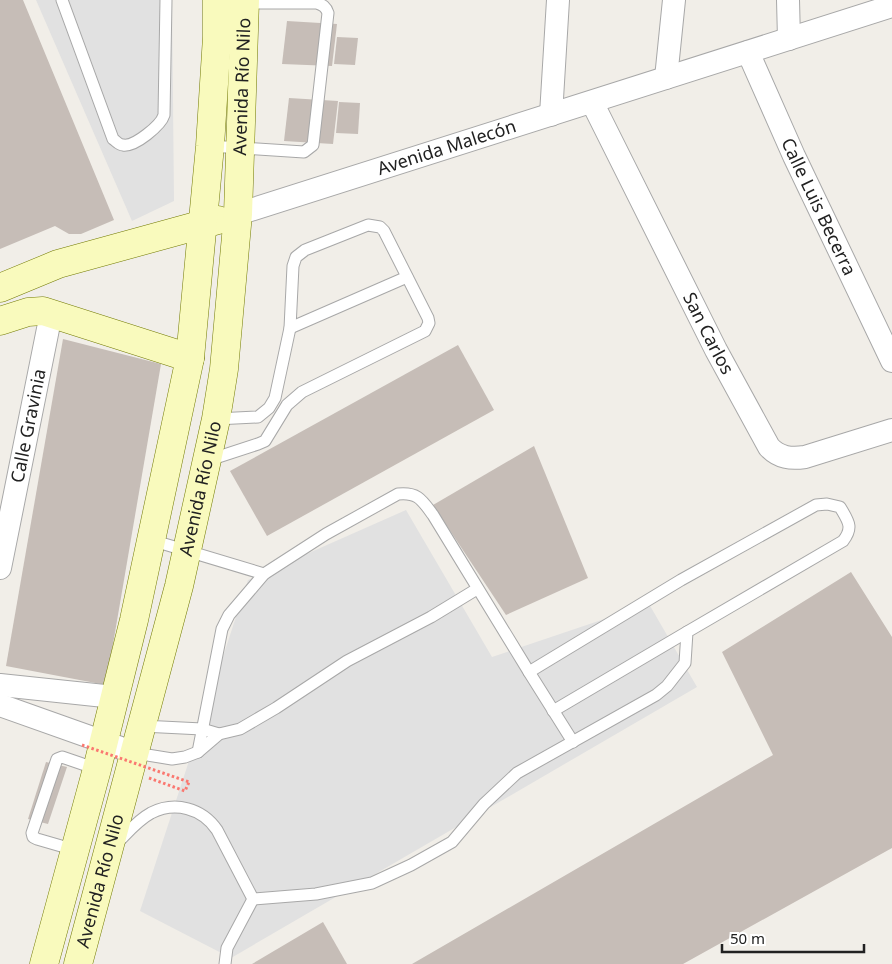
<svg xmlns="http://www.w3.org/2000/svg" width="892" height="964" viewBox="0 0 892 964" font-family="'Noto Sans',sans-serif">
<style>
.parking{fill:#e1e1e1}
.building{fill:#c6bdb7}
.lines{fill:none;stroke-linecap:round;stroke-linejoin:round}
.lane-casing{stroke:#a8a8a8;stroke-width:13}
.street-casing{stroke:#a8a8a8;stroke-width:24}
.secondary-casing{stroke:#737b05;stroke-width:29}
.path{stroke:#fa7870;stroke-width:3;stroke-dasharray:2.5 2.5;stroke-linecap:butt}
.lane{stroke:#fff;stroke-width:11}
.street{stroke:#fff;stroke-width:22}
.secondary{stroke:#f9fabd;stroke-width:28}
.path-bridge{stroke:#fa7870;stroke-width:3;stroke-dasharray:2.5 2.5;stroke-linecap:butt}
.labels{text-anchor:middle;stroke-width:4;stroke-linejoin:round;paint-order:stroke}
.street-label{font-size:18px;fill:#212121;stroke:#fff}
</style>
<rect width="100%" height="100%" fill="#f1eee8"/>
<g class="parking">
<polygon points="36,0 172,0 174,201 132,221"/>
<polygon points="406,510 492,657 649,604 697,687 231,958 140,911 248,580"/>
</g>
<g class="building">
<polygon points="0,0 23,0 114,220 81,234 69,234 55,226 0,249"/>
<polygon points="287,21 337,24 332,66 282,64"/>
<polygon points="337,37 358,38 355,65 334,64"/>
<polygon points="289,98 338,101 333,144 284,141"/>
<polygon points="339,102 360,103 358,134 336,133"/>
<polygon points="63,339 161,364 106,685 6,666"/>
<polygon points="458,345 494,410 267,536 230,471"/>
<polygon points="534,446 588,578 506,615 433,505"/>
<polygon points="851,572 892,637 892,848 683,964 412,964 773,755 722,652"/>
<polygon points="46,762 67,767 48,824 28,819"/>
<polygon points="323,922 347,964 252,964"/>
</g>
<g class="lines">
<g class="lane-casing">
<g id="lane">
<path d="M62 0 113 139C116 141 119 145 123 145 135 147 161 125 164 115L166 0"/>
<path d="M210 146 304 152 313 145 328 13C326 7 323 5 317 3H245"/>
<polyline points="290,328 407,277"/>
<polyline points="209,460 258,444 265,441 287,405 302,392 425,331 429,323 428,318 384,231 380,227 368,225 305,250 296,257 293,266 290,328 275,398 269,408 258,417 216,419"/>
<polyline points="151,540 264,574"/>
<polyline points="529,672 573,742"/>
<polyline points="553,711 687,632"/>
<polyline points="142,726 202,729 219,734"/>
<path d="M198 752 222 629 229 615 264 574 326 534 398 494C418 492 422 500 433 515L529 672 681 580 816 505 827 504 840 507C848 521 854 527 843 541L687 632 685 663 667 686 656 695 517 773 484 804 452 842 411 865 372 883 316 894 253 899"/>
<polyline points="135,753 172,759 185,757 198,752 219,734 240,729 276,708 347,661 431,617 477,589"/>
<path d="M118 842C128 832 138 820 151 813 175 801 202 808 217 830L253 899"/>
<polyline points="75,850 37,839 33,837 32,833 57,759 62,757 97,769"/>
<polyline points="225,964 227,948 253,899"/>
</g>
</g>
<g class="street-casing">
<g id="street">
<polyline points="788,0 789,39"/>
<path id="s1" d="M748 52 794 156 892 361"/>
<polyline points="666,78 674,0"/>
<path id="s2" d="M592 102 716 350 769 447C779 458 791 459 805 457L892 430"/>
<polyline points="551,115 558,0"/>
<path id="s3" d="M238 214 892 6"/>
<path id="s4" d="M0 568 51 314"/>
<polyline points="0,685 114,697"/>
<polyline points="0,705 135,753"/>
</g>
</g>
<g class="secondary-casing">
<g id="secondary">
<polyline points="0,288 58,264 218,220"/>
<polyline points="0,321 28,312 43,311 190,358"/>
<polyline points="44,964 97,769 134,620 190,358 210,146 217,37 217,0"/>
<path id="s5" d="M78 964 179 586 216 419 224 369 238 214 245 0"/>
</g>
</g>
<polyline class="path" points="149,778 185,791 189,782"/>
<use href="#lane" class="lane"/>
<use href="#street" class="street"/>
<use href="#secondary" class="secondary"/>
<polyline class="path-bridge" points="82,745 189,782"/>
</g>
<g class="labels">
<g class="street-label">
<text dy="6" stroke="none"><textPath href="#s5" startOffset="896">Avenida Río Nilo</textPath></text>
<text dy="6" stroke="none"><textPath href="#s3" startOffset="219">Avenida Malecón</textPath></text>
<text dy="6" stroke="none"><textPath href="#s1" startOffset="170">Calle Luis Becerra</textPath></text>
<text dy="6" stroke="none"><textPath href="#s2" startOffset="259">San Carlos</textPath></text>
<text dy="6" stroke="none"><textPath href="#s4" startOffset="145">Calle Gravinia</textPath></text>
<text dy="6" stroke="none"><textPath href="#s5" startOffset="491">Avenida Río Nilo</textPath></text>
<text dy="6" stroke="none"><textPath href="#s5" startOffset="86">Avenida Río Nilo</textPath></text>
</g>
</g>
<path d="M722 944v8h142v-8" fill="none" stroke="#212121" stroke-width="2.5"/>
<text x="730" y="944" font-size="15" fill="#212121" stroke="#ffffff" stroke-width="4" paint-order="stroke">50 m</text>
</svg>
